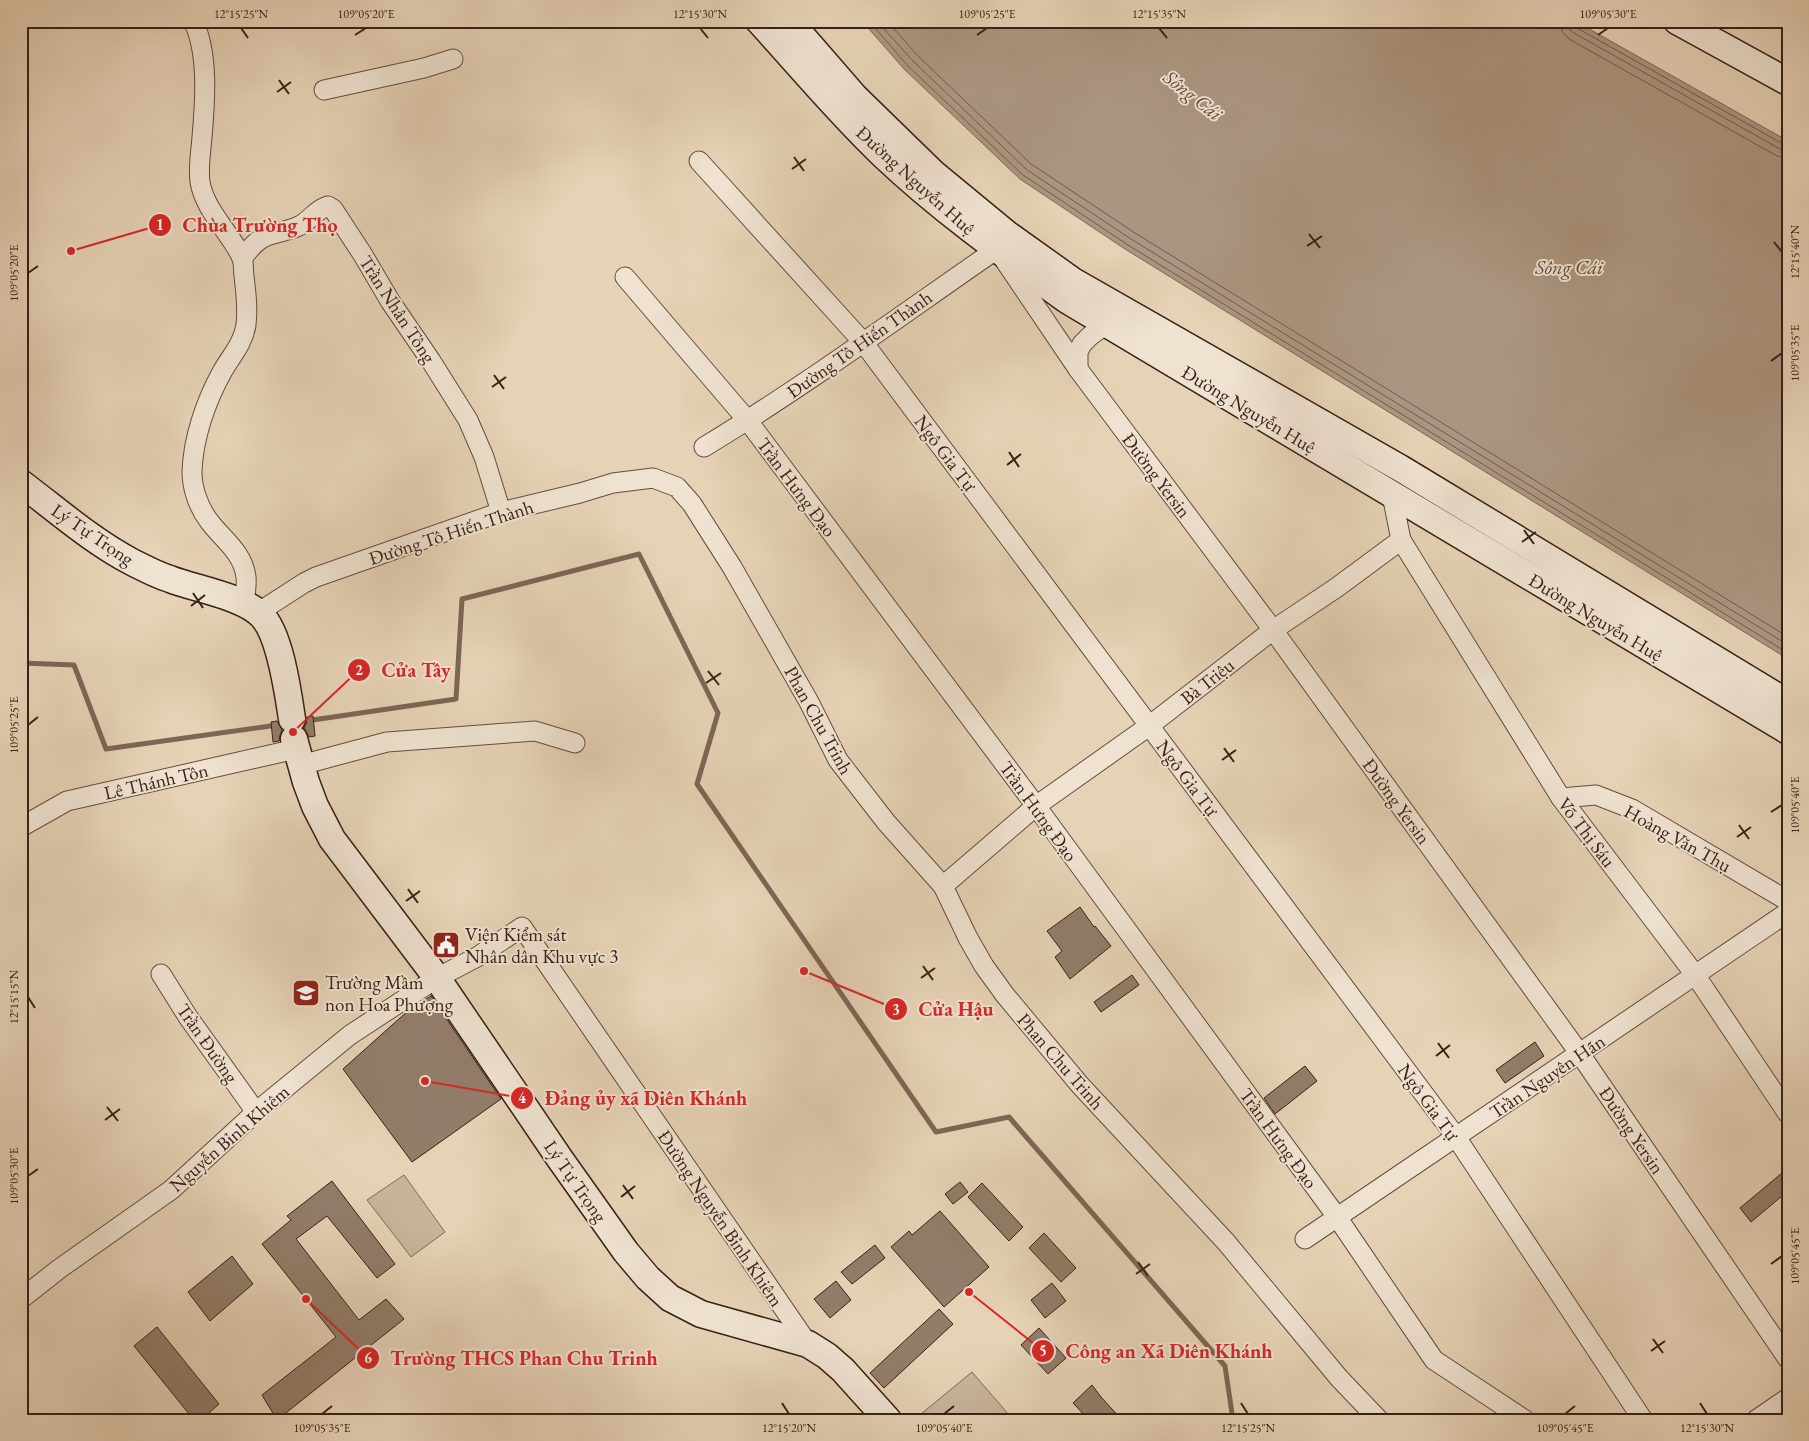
<svg xmlns="http://www.w3.org/2000/svg" width="1809" height="1441" viewBox="0 0 1809 1441" font-family="'EB Garamond',serif">
<style>
.green{fill:#c8b49b;stroke:#806a59}
.water{fill:#ab9580;stroke:#7d6656}
.lines{fill:none;stroke-linecap:round;stroke-linejoin:round}
.shore{stroke:#725a4c;stroke-width:1}
.stream{stroke:#7d6656;stroke-width:5}
.building{fill:#927d6a;stroke:#382017}
.street-casing{stroke:#644c3f;stroke-width:21}
.secondary-casing{stroke:#382017;stroke-width:29}
.street{stroke:#efe2d0;stroke-width:19}
.secondary{stroke:#efe2d0;stroke-width:26}
.ticks{fill:none;stroke:#382017;stroke-width:2}
.labels{text-anchor:middle;stroke-width:4;stroke-linejoin:round;paint-order:stroke}
.street-label{font-size:19px;fill:#382017;stroke:#efe2d0}
.poi-label{font-size:19px;fill:#382017;stroke:#efe2d0;text-anchor:start}
.water-label{font-size:20px;font-style:italic;fill:#60493c;stroke:#efe2d0}
.leader{fill:none;stroke:#d62828;stroke-width:2}
.callout-dot{fill:#d62828;stroke:#efe2d0;stroke-width:2}
.mark-label{font-size:15px;text-anchor:middle;font-weight:bold;fill:#fff}
.callout-label{font-size:20px;text-anchor:middle;font-weight:bold;fill:#d62828;stroke:#efe2d0;stroke-width:4;stroke-linejoin:round;paint-order:stroke}
.neatline{fill:none;stroke:#382017;stroke-width:2}
.ticks-label{font-size:12px;text-anchor:middle;fill:#382017}
</style>
<rect width="100%" height="100%" fill="#e6d2b6"/>
<filter id="stains"><feTurbulence type="fractalNoise" baseFrequency=".004" numOctaves="4"/><feColorMatrix values="0 0 0 0 .2 0 0 0 0 .09 0 0 0 0 .02 0 0 0 .5 -.17"/></filter>
<radialGradient id="worn" r=".72"><stop offset=".6" stop-color="#630" stop-opacity="0"/><stop offset="1" stop-color="#630" stop-opacity=".3"/></radialGradient>
<g class="green">
<polygon points="404,1175 445,1232 411,1257 367,1200"/>
<polygon points="972,1372 1009,1415 1003,1420 926,1420 921,1414"/>
</g>
<polygon class="water" points="862,21 1575,21 1788,141 1788,659 1125,249 1020,179 904,69"/>
<g class="lines">
<g class="shore">
<polyline points="869,21 908,66 1023,175 1128,245 1788,653"/>
<polyline points="877,21 913,61 1027,170 1131,239 1788,645"/>
<polyline points="887,21 918,56 1031,164 1135,233 1788,637"/>
<polyline points="1560,21 1562,31 1569,39 1777,156 1788,158"/>
<polyline points="1568,21 1569,29 1574,33 1780,149 1788,151"/>
<polyline points="1574,21 1577,28 1783,144 1788,144"/>
</g>
<g class="stream">
<polyline points="21,663 74,665 106,749 278,725"/>
<polyline points="299,722 456,699 462,599 639,554 718,713 697,784 936,1132 1009,1117 1225,1366 1233,1420"/>
</g>
</g>
<g class="building">
<polygon points="313,716 315,736 309,737 304,728 306,724 307,717"/>
<polygon points="277,721 282,730 280,735 279,741 273,742 271,722"/>
<polygon points="1080,907 1094,927 1095,926 1111,946 1070,979 1055,957 1062,951 1047,931"/>
<polygon points="1132,975 1139,985 1101,1012 1094,1002"/>
<polygon points="431,996 501,1099 412,1162 343,1069 410,1009"/>
<polygon points="1535,1042 1544,1056 1505,1083 1496,1070"/>
<polygon points="1305,1066 1317,1081 1275,1114 1264,1098"/>
<polygon points="1788,1168 1788,1191 1751,1222 1740,1208"/>
<polygon points="332,1181 395,1264 377,1278 327,1216 296,1239 359,1320 386,1299 404,1319 277,1420 262,1395 336,1337 262,1244 291,1220 287,1216"/>
<polygon points="960,1182 968,1192 953,1204 945,1194"/>
<polygon points="982,1183 1023,1227 1009,1241 968,1197"/>
<polygon points="940,1211 989,1267 944,1307 891,1247 909,1231 912,1235"/>
<polygon points="1044,1233 1076,1268 1061,1282 1029,1248"/>
<polygon points="875,1245 885,1258 852,1284 841,1272"/>
<polygon points="232,1256 253,1284 210,1321 188,1292"/>
<polygon points="836,1281 851,1300 830,1318 814,1299"/>
<polygon points="1052,1283 1066,1301 1045,1318 1031,1300"/>
<polygon points="939,1309 953,1324 884,1388 870,1373"/>
<polygon points="157,1327 219,1404 201,1420 194,1420 134,1346"/>
<polygon points="1039,1328 1066,1358 1048,1374 1021,1345"/>
<polygon points="1092,1385 1101,1397 1122,1420 1089,1420 1073,1403"/>
</g>
<g class="lines">
<g class="street-casing">
<g id="street">
<path d="M193 21C209 52 205 103 202 137 201 151 198 167 200 182 205 211 230 232 242 258 244 263 243 270 244 276 246 293 248 308 246 325 243 344 231 356 222 372 206 401 193 438 192 472 192 489 199 508 209 521 223 540 243 552 246 577 247 586 245 594 244 603"/>
<polyline points="324,90 424,68 453,59"/>
<polyline points="699,161 863,342 1456,1137 1643,1420"/>
<path d="M242 259C263 229 270 238 299 226 310 221 316 209 328 206L333 209 363 255 390 301 431 361 468 420 484 457 501 512"/>
<polyline points="1005,261 1078,369 1273,630 1580,1054 1788,1359"/>
<polyline points="625,277 748,421 1036,806 1337,1217 1434,1360 1525,1420"/>
<polyline points="1078,369 1078,352 1082,344 1090,336 1101,328 1114,328"/>
<path d="M704 447C805 386 900 316 997 249L1004 240"/>
<polyline points="1392,495 1401,540 1561,798 1696,976 1788,1114"/>
<polyline points="259,612 304,583 316,577 501,512 580,493 613,483 653,478 677,487 692,504 732,567 809,702 838,760 886,822 943,886 968,938 984,966 1005,995 1080,1085 1226,1242 1339,1378 1379,1420"/>
<polyline points="301,765 387,742 535,731 575,743"/>
<polyline points="1561,798 1596,795 1632,809 1788,901"/>
<polyline points="21,827 67,801 296,749"/>
<polyline points="943,886 1036,806 1149,726 1273,630 1336,588 1401,540"/>
<polyline points="161,974 188,1017 256,1112"/>
<polyline points="1305,1239 1788,912"/>
<polyline points="21,1299 59,1269 171,1190 256,1112 350,1035 437,978 477,957 522,927 808,1344"/>
<polyline points="1756,1420 1788,1398"/>
</g>
</g>
<g class="secondary-casing">
<g id="secondary">
<path d="M759 21C800 66 839 113 883 155 940 209 1003 254 1067 300L1788 731"/>
<polyline points="789,21 855,97 933,173 1007,234 1073,281 1400,468 1788,703"/>
<polyline points="1677,21 1788,82"/>
<path d="M21 483C57 510 92 541 132 562 144 568 157 575 170 579 195 589 242 596 261 615 280 633 288 692 292 719"/>
<polyline points="294,739 306,782 315,806 332,839 437,978 560,1159 626,1252 648,1278 670,1298 701,1314 808,1344 827,1356 843,1370 888,1420"/>
</g>
</g>
<use href="#street" class="street"/>
<use href="#secondary" class="secondary"/>
</g>
<path class="ticks" d="M241 28 248 38M700 28 708 38M1159 28 1167 38M355 35 366 28M977 35 987 28M1598 35 1608 28M279 80 289 94M277 92 291 82M794 157 804 171M792 169 806 159M1309 234 1320 248M1774 242 1782 252M1307 246 1322 236M28 273 38 266M1771 361 1782 353M494 375 504 389M492 387 506 377M1009 452 1019 467M1007 465 1021 454M1524 530 1534 544M1522 542 1536 532M193 593 203 608M191 606 205 595M708 671 719 685M706 683 721 673M28 725 38 717M1224 748 1234 762M1222 760 1236 750M1771 812 1782 805M1739 825 1749 839M1737 837 1751 827M408 889 418 903M406 901 420 891M923 966 933 980M921 978 935 968M28 997 35 1008M1438 1043 1449 1058M1436 1056 1450 1045M107 1107 118 1121M105 1120 120 1109M28 1176 38 1169M623 1185 633 1199M621 1197 635 1186M1138 1262 1148 1276M1771 1264 1782 1256M1136 1274 1150 1264M1653 1339 1663 1353M1651 1351 1665 1341M782 1403 789 1414M1241 1403 1248 1414M1700 1403 1707 1414M322 1414 332 1406M944 1414 954 1406M1565 1414 1575 1406"/>
<defs>
<g id="civic-square" transform="scale(1.4375)"><rect x="-9" y="-9" width="18" height="18" rx="4" fill="#8f2418" stroke="#efe2d0"/><path d="M-.6-6.5H3V-4.5H.6V-3L4-1V1h2V6H-6V1h2V-1L-.6-3ZM-1.2 2.5V6h2.4V2.5Z" fill="#fff"/></g>
<g id="school-square" transform="scale(1.4375)"><rect x="-9" y="-9" width="18" height="18" rx="4" fill="#8f2418" stroke="#efe2d0"/><path d="M0-5L7-2L0 1L-7-2ZM-4 1L0 2.5L4 1V4Q0 6-4 4Z" fill="#fff"/></g>
</defs>
<g fill-rule="evenodd">
<use href="#civic-square" x="446" y="945"/>
<use href="#school-square" x="306" y="993"/>
</g>
<g class="labels">
<g class="street-label">
<text transform="translate(916 180) rotate(42)" y="7">Đường Nguyễn Huệ</text>
<text transform="translate(398 309) rotate(57)" y="7">Trần Nhân Tông</text>
<text transform="translate(859 344) rotate(-35)" y="7">Đường Tô Hiến Thành</text>
<text transform="translate(1249 409) rotate(31)" y="7">Đường Nguyễn Huệ</text>
<text transform="translate(946 453) rotate(53)" y="7">Ngô Gia Tự</text>
<text transform="translate(1157 475) rotate(53)" y="7">Đường Yersin</text>
<text transform="translate(797 487) rotate(53)" y="7">Trần Hưng Đạo</text>
<text transform="translate(451 532) rotate(-18)" y="7">Đường Tô Hiến Thành</text>
<text transform="translate(93 534) rotate(34)" y="7">Lý Tự Trọng</text>
<text transform="translate(1596 617) rotate(31)" y="7">Đường Nguyễn Huệ</text>
<text transform="translate(1207 681) rotate(-38)" y="7">Bà Triệu</text>
<text transform="translate(819 720) rotate(61)" y="7">Phan Chu Trinh</text>
<text transform="translate(1188 778) rotate(53)" y="7">Ngô Gia Tự</text>
<text transform="translate(156 781) rotate(-13)" y="7">Lê Thánh Tôn</text>
<text transform="translate(1397 801) rotate(54)" y="7">Đường Yersin</text>
<text transform="translate(1039 811) rotate(54)" y="7">Trần Hưng Đạo</text>
<text transform="translate(1587 832) rotate(53)" y="7">Võ Thị Sáu</text>
<text transform="translate(1678 838) rotate(29)" y="7">Hoàng Văn Thụ</text>
<text transform="translate(208 1043) rotate(55)" y="7">Trần Đường</text>
<text transform="translate(1061 1061) rotate(49)" y="7">Phan Chu Trinh</text>
<text transform="translate(1547 1076) rotate(-34)" y="7">Trần Nguyên Hãn</text>
<text transform="translate(1429 1102) rotate(54)" y="7">Ngô Gia Tự</text>
<text transform="translate(1632 1130) rotate(56)" y="7">Đường Yersin</text>
<text transform="translate(229 1138) rotate(-41)" y="7">Nguyễn Bỉnh Khiêm</text>
<text transform="translate(1279 1138) rotate(54)" y="7">Trần Hưng Đạo</text>
<text transform="translate(576 1181) rotate(55)" y="7">Lý Tự Trọng</text>
<text transform="translate(721 1218) rotate(56)" y="7">Đường Nguyễn Bỉnh Khiêm</text>
</g>
<g class="poi-label">
<text x="465" y="941">Viện Kiểm sát<tspan x="465" dy="22">Nhân dân Khu vực 3</tspan></text>
<text x="325" y="989">Trường Mầm<tspan x="325" dy="22">non Hoa Phượng</tspan></text>
</g>
<g class="water-label">
<text transform="translate(1193 95) rotate(38)" y="7">Sông Cái</text>
<text x="1569" y="274">Sông Cái</text>
</g>
</g>
<path class="leader" d="M71 251L160 225M293 732L359 670M804 971L896 1009M425 1081L522 1098M969 1292L1043 1351M306 1299L368 1358"/>
<g class="callout-dot">
<circle cx="71" cy="251" r="5"/>
<circle cx="293" cy="732" r="5"/>
<circle cx="804" cy="971" r="5"/>
<circle cx="425" cy="1081" r="5"/>
<circle cx="969" cy="1292" r="5"/>
<circle cx="306" cy="1299" r="5"/>
<circle cx="160" cy="225" r="12"/>
<circle cx="359" cy="670" r="12"/>
<circle cx="896" cy="1009" r="12"/>
<circle cx="522" cy="1098" r="12"/>
<circle cx="1043" cy="1351" r="12"/>
<circle cx="368" cy="1358" r="12"/>
</g>
<g class="mark-label">
<text x="160" y="230">1</text>
<text x="359" y="675">2</text>
<text x="896" y="1015">3</text>
<text x="522" y="1103">4</text>
<text x="1043" y="1356">5</text>
<text x="368" y="1363">6</text>
</g>
<g class="callout-label">
<text x="260" y="232">Chùa Trường Thọ</text>
<text x="416" y="677">Cửa Tây</text>
<text x="956" y="1016">Cửa Hậu</text>
<text x="646" y="1105">Đảng ủy xã Diên Khánh</text>
<text x="1169" y="1358">Công an Xã Diên Khánh</text>
<text x="524" y="1365">Trường THCS Phan Chu Trinh</text>
</g>
<rect width="1809" height="1441" fill="none" stroke="#e6d2b6" stroke-width="55"/>
<rect x="28" y="28" width="1754" height="1386" class="neatline"/>
<g class="ticks-label">
<text x="241" y="18">12°15'25"N</text>
<text x="366" y="18">109°05'20"E</text>
<text x="700" y="18">12°15'30"N</text>
<text x="987" y="18">109°05'25"E</text>
<text x="1159" y="18">12°15'35"N</text>
<text x="1608" y="18">109°05'30"E</text>
<text transform="translate(1795 252) rotate(-90)" y="4">12°15'40"N</text>
<text transform="translate(14 273) rotate(-90)" y="4">109°05'20"E</text>
<text transform="translate(1795 353) rotate(-90)" y="4">109°05'35"E</text>
<text transform="translate(14 725) rotate(-90)" y="4">109°05'25"E</text>
<text transform="translate(1795 805) rotate(-90)" y="4">109°05'40"E</text>
<text transform="translate(14 997) rotate(-90)" y="4">12°15'15"N</text>
<text transform="translate(14 1176) rotate(-90)" y="4">109°05'30"E</text>
<text transform="translate(1795 1256) rotate(-90)" y="4">109°05'45"E</text>
<text x="322" y="1432">109°05'35"E</text>
<text x="789" y="1432">12°15'20"N</text>
<text x="944" y="1432">109°05'40"E</text>
<text x="1248" y="1432">12°15'25"N</text>
<text x="1565" y="1432">109°05'45"E</text>
<text x="1707" y="1432">12°15'30"N</text>
</g>
<rect width="100%" height="100%" filter="url(#stains)"/>
<rect width="100%" height="100%" fill="url(#worn)"/>
</svg>
